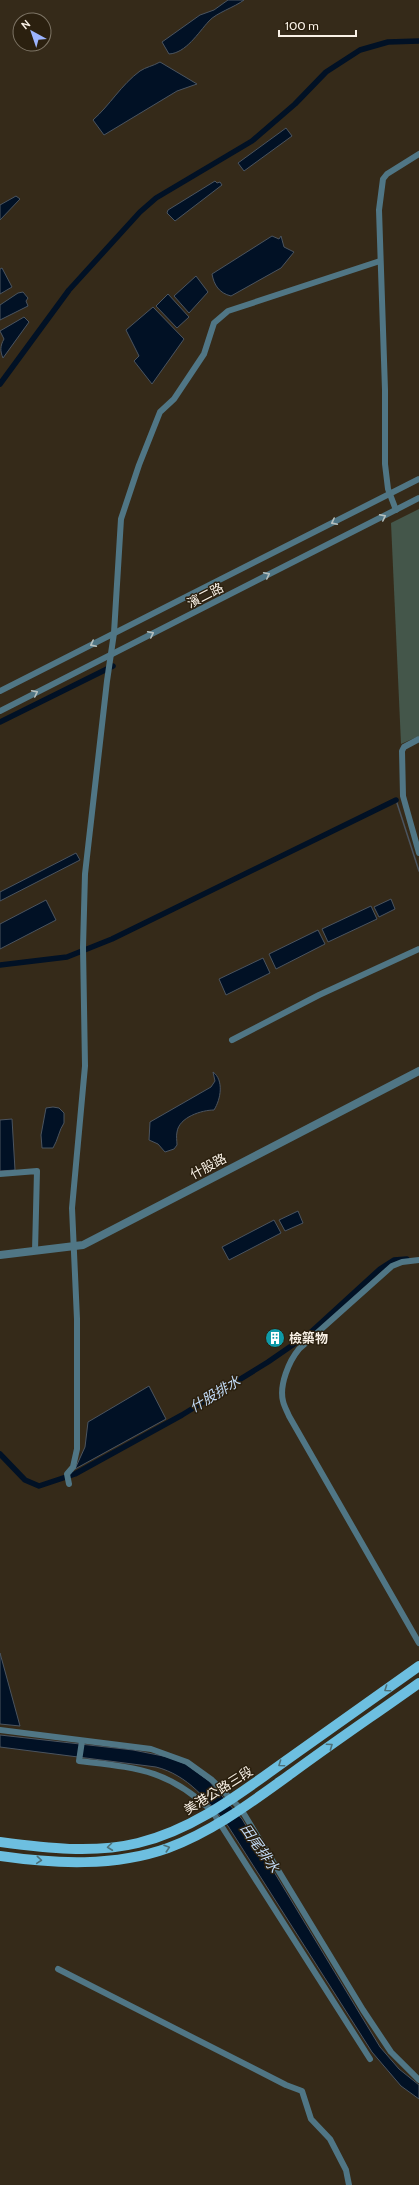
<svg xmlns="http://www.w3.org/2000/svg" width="419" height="2185" viewBox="0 0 419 2185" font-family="Cabin,'Noto Sans TC',sans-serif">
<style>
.green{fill:#44564a}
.water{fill:#011125;stroke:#4b545f}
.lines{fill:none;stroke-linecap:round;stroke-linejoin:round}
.stream{stroke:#4b545f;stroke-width:1.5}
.canal{stroke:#011125;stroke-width:5.5}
.minor{stroke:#507685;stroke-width:6}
.tertiary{stroke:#507685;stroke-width:8}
.primary{stroke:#6dbfe0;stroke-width:10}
.oneway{stroke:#b5c0bf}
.oneway2{stroke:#4c7078}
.labels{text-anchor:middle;stroke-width:3;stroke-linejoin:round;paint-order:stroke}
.street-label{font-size:13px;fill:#f9f1e6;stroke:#2b200f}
.poi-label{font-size:13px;font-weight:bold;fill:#f9f1e6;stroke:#2b200f;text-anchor:start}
.water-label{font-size:14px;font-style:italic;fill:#c2dbf7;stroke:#2b200f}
</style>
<rect width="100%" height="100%" fill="#352a19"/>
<polygon class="green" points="419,509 419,736 401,744 391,523"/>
<g class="water">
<path d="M228 0H244C235 7 216 13 209 21 198 33 186 53 169 54L162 42 200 15 214 10Z"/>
<path d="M160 62 197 84 177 91 104 135 93 120C110 105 121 85 140 71 146 67 153 66 160 62Z"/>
<polygon points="286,128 292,136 244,171 238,163"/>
<polygon points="215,181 217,183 220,182 222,185 175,221 167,213 168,210"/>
<polygon points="16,196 20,199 0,220 0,205"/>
<path d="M272 236 279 239 281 236 284 247 294 252 281 268 231 296C219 293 214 285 212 274Z"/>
<polygon points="2,268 12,287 0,294 0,269"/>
<polygon points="196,276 208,292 189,313 174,296"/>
<polygon points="23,292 28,298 26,301 28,306 0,320 0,305 18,293"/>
<polygon points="168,294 189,317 177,328 156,306"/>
<polygon points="153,307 184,339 152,384 134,361 139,356 126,330"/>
<path d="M24 317 29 322 3 358C0 351 0 346 4 339L0 331Z"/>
<polygon points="76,853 80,860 0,901 0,892"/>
<polygon points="391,899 395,909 379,917 374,907"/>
<polygon points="46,900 56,920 0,949 0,924"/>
<polygon points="371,906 377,919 328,942 322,929"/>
<polygon points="318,930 325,944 276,969 269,954"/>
<polygon points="263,958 270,973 226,995 219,979"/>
<path d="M213 1072C224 1080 221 1099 214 1110 202 1110 179 1117 177 1132 176 1136 177 1141 177 1145L174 1149 165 1152 158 1144 149 1140 150 1122 211 1087 215 1081Z"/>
<path d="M53 1107 59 1108 64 1113V1123C59 1130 58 1140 53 1148H42L41 1135 46 1108Z"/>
<polygon points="12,1119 15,1170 0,1171 0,1120"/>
<polygon points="298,1211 303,1223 285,1231 279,1220"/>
<polygon points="274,1220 281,1233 229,1260 222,1247"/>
<polygon points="149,1386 166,1419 75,1469 85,1447 88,1422"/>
<polygon points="0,1653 20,1726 0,1724"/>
<path d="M0 1735 133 1750 168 1757 186 1764 209 1781 242 1819 380 2047 399 2069 419 2085V2099L401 2086 372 2052 228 1826C208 1801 188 1775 156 1767L0 1747Z"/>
</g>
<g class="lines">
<polyline class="stream" points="396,800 419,871"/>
<g class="canal">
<polyline points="0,384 69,290 140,212 156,198 252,141 295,104 326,72 360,50 388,42 419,41"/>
<polyline points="0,722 113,666"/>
<polyline points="0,965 67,957 112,939 396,800"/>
<polyline points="0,1454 25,1480 39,1486 75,1474 182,1415 268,1362 310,1333 380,1269 394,1260 407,1259"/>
</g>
<g class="minor">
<polyline points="396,510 388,489 385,464 385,390 379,210 383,179 387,174 419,154"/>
<polyline points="0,691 419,479"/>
<polyline points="0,711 419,498"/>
<polyline points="419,739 404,747 402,751 403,796 419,853"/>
<polyline points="232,1040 319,995 419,949"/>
<polyline points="0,1174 37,1171 35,1251"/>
<path d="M419 1260 402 1262 392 1266 299 1349C289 1361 279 1385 283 1401 284 1406 287 1411 289 1416L419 1643"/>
<polyline points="69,1484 67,1474 73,1467 77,1449 77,1319 72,1208 85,1066 83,947 85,874 107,681 114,633 121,519 139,465 160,412 174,399 204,354 214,323 228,311 380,261"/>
<polyline points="0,1730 151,1749 187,1762 212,1780 241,1809 363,2010 391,2052 419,2080"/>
<path d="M82 1741 79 1761C138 1768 167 1769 212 1811L370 2059"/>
<polyline points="58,1969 286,2085 302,2091 311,2119 330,2139 346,2170 349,2185"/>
</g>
<polyline class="tertiary" points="0,1255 83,1245 419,1071"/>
<g class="primary">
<path d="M0 1842C46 1848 93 1854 138 1843 196 1829 243 1791 291 1757 333 1727 376 1697 419 1666"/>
<path d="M0 1856C55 1864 115 1867 168 1848 214 1831 253 1801 292 1773 334 1742 377 1713 419 1683"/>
</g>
</g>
<defs><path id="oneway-chevron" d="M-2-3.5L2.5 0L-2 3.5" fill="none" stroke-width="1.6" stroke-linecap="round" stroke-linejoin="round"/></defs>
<g class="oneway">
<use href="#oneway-chevron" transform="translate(383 517) rotate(-27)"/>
<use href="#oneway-chevron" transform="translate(334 522) rotate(153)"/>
<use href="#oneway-chevron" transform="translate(267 575) rotate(-27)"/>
<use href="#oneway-chevron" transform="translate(151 634) rotate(-27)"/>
<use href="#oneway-chevron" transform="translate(93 644) rotate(153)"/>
<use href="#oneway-chevron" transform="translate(35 693) rotate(-27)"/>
</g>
<g class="oneway2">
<use href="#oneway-chevron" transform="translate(387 1689) rotate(145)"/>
<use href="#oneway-chevron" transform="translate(330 1746) rotate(-35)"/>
<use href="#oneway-chevron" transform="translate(281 1764) rotate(145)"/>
<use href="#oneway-chevron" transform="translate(110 1847) rotate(173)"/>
<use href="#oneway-chevron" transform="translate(167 1848) rotate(-18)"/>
<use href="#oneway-chevron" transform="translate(39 1860) rotate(5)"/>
</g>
<defs>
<g id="building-disc" transform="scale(1)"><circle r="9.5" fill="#0f9aa8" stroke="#2b200f"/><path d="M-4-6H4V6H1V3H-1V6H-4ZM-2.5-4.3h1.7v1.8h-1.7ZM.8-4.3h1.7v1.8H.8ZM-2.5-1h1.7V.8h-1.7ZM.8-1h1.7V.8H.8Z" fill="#fff"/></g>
</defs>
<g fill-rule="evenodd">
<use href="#building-disc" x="275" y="1338"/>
</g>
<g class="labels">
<g class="street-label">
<text transform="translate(205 595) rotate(-27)" y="5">濱二路</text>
<text transform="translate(208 1166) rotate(-28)" y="5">什股路</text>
<text transform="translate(218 1790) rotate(-32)" y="5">美港公路三段</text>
</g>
<g class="poi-label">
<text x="289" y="1343">檢築物</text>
</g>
<g class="water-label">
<text transform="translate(215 1394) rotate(-31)" y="5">什股排水</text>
<text transform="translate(260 1848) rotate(55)" y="5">田尾排水</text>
</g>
</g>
<g transform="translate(32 32) rotate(320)"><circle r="19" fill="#2b200f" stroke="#7d7465"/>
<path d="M0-3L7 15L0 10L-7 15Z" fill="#9db4fd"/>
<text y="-6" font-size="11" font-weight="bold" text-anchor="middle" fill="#f9f1e6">N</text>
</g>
<path d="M279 30v6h77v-6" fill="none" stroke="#f9f1e6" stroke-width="2"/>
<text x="285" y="30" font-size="12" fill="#f9f1e6" stroke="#2b200f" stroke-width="3" paint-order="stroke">100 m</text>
</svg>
